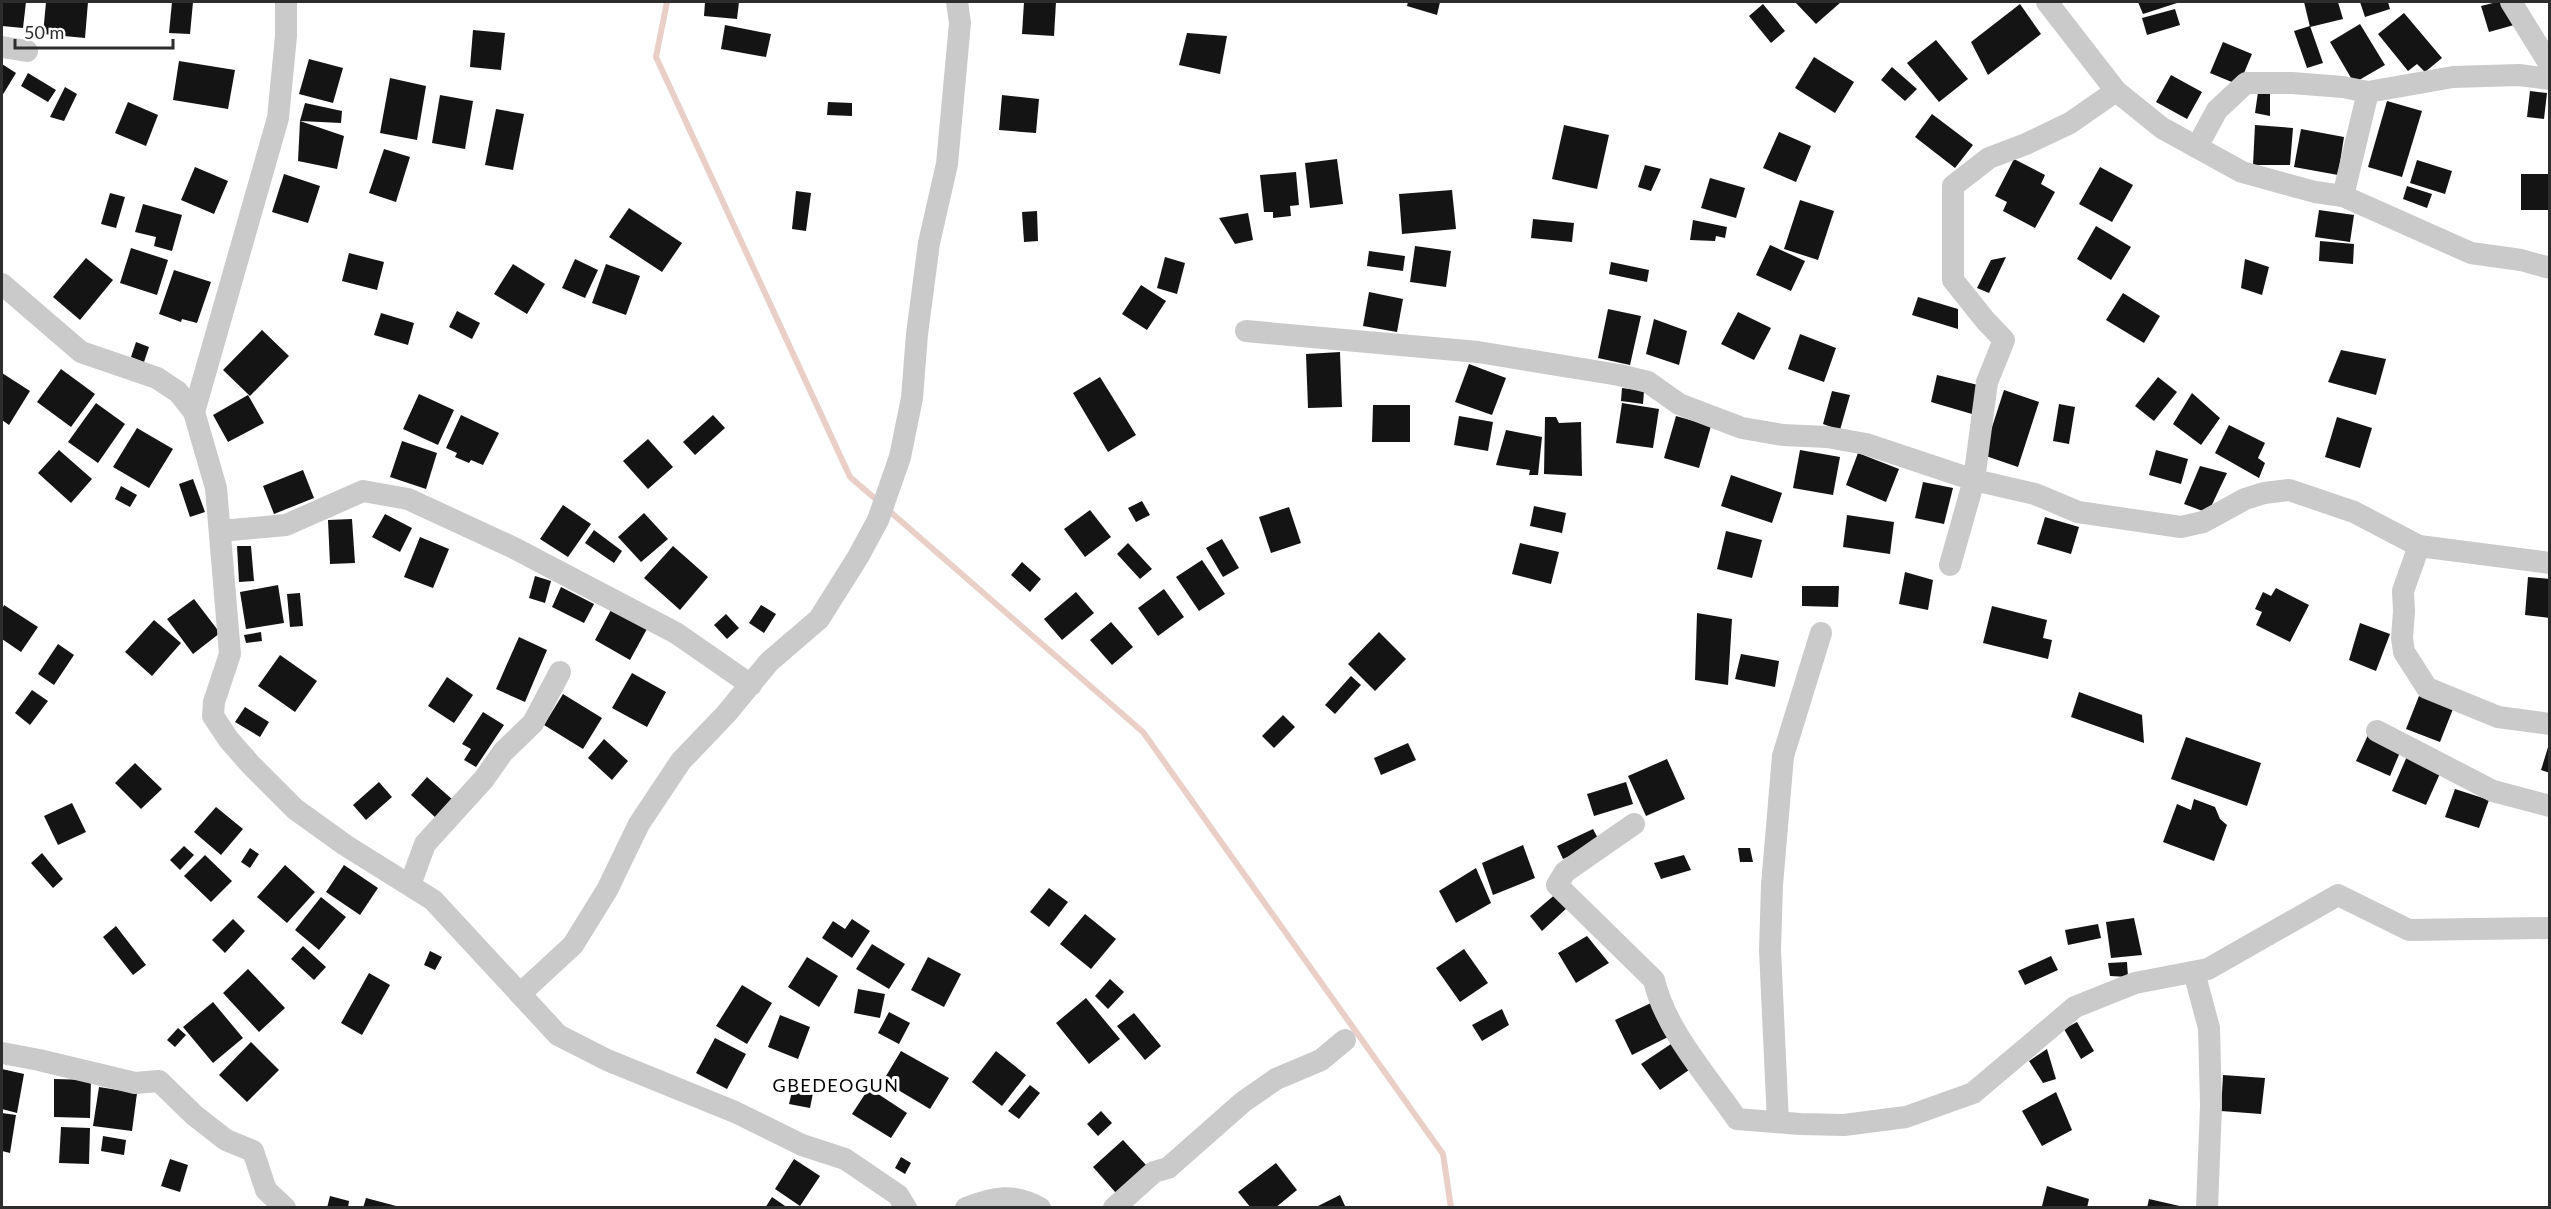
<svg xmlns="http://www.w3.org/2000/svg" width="2551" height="1209" viewBox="0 0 2551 1209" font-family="Lato,sans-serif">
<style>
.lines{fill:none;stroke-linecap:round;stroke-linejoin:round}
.stream{stroke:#e9cfc8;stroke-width:6}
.building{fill:#141414}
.minor{stroke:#cacaca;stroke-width:22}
.labels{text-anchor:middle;stroke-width:6;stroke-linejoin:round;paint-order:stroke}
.quarter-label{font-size:18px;letter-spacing:1.5px;fill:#000;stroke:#fff}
</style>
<rect width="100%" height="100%" fill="#fff"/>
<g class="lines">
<g class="stream">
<polyline points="667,2 656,57 850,477 879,502"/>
<polyline points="887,509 1143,732 1443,1154 1451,1208"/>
</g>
</g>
<g class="building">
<polygon points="2,2 26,2 23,28 2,26"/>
<polygon points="46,2 88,2 85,38 43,34"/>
<polygon points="172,2 193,2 190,34 169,33"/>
<polygon points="705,2 739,2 737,19 704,16"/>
<polygon points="1024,2 1056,2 1054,36 1022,34"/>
<polygon points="1408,2 1440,2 1437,15 1407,6"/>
<polygon points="1795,2 1841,2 1816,24"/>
<polygon points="2138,2 2176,2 2177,3 2143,14"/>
<polygon points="2304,2 2338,2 2343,19 2310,27"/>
<polygon points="2360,2 2388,2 2390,9 2365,17"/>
<polygon points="2497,2 2507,2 2514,25 2489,32 2481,6"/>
<polygon points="1763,4 1785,31 1771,43 1749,16"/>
<polygon points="2020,4 2041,34 1988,75 1971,42"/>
<polygon points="2175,9 2180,25 2147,35 2142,18"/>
<polygon points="2404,13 2442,58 2425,72 2417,64 2408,71 2378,34"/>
<polygon points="2360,24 2385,65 2354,83 2330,42"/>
<polygon points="725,25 771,34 766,57 721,49"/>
<polygon points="2310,26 2323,63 2307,68 2294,31"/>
<polygon points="473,30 505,33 501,70 470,67"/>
<polygon points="1187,33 1227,36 1220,74 1179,65"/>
<polygon points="1936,40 1968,79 1939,102 1907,63"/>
<polygon points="2223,42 2252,54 2239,85 2210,73"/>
<polygon points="1814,57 1854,82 1835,113 1795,88"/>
<polygon points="309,59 343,68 333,103 299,94"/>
<polygon points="179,61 235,70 228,109 173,100"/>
<polygon points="2,64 16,73 2,96"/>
<polygon points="1892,67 1917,89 1905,101 1881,80"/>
<polygon points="28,73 56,90 48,102 21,86"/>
<polygon points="2171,75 2202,92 2187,119 2156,102"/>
<polygon points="390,78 426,86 417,140 380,133"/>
<polygon points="65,87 77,94 64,121 50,117"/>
<polygon points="2270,90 2270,116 2255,113 2258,92"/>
<polygon points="2530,91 2547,93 2544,119 2527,117"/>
<polygon points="440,95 473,101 465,149 432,143"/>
<polygon points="1002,95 1039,99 1036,133 999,130"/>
<polygon points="2387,101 2422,111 2402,177 2368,167"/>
<polygon points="128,102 158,115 146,146 115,133"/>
<polygon points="828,102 852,103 852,116 827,115"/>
<polygon points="305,103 342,111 341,123 300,121"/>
<polygon points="496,109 524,114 513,170 485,165"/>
<polygon points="1932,114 1973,145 1955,168 1915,137"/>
<polygon points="300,121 344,136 337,169 298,161"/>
<polygon points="1564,125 1609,135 1597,189 1552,179"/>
<polygon points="2255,125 2293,128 2290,165 2253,165"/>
<polygon points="2301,129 2344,137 2338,175 2294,167"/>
<polygon points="1779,132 1811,146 1796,182 1763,168"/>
<polygon points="384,149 410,157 396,202 369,193"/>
<polygon points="1337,159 1343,204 1310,208 1305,163"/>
<polygon points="2014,159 2045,175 2041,184 2055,192 2035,228 2003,211 2007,202 1995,196"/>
<polygon points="2417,160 2452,171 2445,194 2410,183"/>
<polygon points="1645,165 1661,169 1651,191 1638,187"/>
<polygon points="195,167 228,181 214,214 181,200"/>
<polygon points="2100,167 2133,185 2112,222 2079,204"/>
<polygon points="1296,172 1299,205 1290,206 1291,216 1273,218 1273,212 1264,212 1260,175"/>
<polygon points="284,174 320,186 308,223 272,212"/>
<rect x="2521" y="174" width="29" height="36"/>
<polygon points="1710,178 1745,188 1736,218 1701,208"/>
<polygon points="2407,186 2432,194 2427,208 2403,199"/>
<polygon points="1452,190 1456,229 1402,234 1399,194"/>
<polygon points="796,191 811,193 806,231 792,229"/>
<polygon points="110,193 125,197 116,228 101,224"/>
<polygon points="1800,200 1834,211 1818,260 1784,249"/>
<polygon points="143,204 182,215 172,251 154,246 156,237 135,232"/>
<polygon points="629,208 682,243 662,272 609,237"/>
<polygon points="2319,210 2354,215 2350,242 2315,237"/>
<polygon points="1037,211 1038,241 1024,242 1022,212"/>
<polygon points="1248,213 1253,240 1235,244 1219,218"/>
<polygon points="1533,219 1574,223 1572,242 1531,238"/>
<polygon points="1693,220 1727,227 1725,238 1716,236 1715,241 1690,240"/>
<polygon points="2096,226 2131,247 2111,280 2077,259"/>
<polygon points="2320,241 2354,244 2353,264 2319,261"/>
<polygon points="1770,245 1805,261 1791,291 1756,275"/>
<polygon points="1415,246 1451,251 1446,287 1410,282"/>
<polygon points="131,248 168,260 157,295 120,283"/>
<polygon points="1369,251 1405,256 1403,271 1367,266"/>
<polygon points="349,253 384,262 377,290 342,281"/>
<polygon points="1165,257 1185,263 1177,294 1157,288"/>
<polygon points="2006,257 1989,293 1977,288 1991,260"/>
<polygon points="86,258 113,280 80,320 53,297"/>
<polygon points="575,259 598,270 585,298 562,288"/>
<polygon points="2245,259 2269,267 2262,295 2241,288"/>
<polygon points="1611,262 1649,270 1647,282 1609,274"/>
<polygon points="513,264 545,284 527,314 494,294"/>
<polygon points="606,264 640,276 626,315 592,303"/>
<polygon points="174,270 211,282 197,323 182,319 181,322 159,314"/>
<polygon points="1141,285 1166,301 1147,330 1122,314"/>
<polygon points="1369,292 1403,299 1397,332 1363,326"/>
<polygon points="2123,293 2160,316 2144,343 2106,320"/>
<polygon points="1918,297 1958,309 1958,329 1912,315"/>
<polygon points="1608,309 1641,316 1630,365 1598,358"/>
<polygon points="457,311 480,323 472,339 449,327"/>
<polygon points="1738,312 1771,328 1754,360 1721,344"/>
<polygon points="381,313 414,323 408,345 374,335"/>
<polygon points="1654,319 1687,331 1679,365 1646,354"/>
<polygon points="262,330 289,356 250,396 223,370"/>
<polygon points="1800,334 1836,348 1824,382 1788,369"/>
<polygon points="136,342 149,347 144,362 131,357"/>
<polygon points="2341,350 2386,359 2376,395 2328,382"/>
<polygon points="1340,352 1342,407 1308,408 1306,354"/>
<polygon points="1469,364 1506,378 1492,415 1455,402"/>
<polygon points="61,369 95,394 71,427 37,402"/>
<polygon points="2,373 30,391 9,425 2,420"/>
<polygon points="1937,375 1978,385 1972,414 1931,402"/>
<polygon points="1100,377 1136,435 1108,452 1073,393"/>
<polygon points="2158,377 2177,392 2154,421 2135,406"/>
<polygon points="1622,388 1644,391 1643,404 1621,401"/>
<polygon points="2004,390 2039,402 2018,467 1983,455"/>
<polygon points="1832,391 1850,395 1840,430 1823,424"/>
<polygon points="2192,393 2220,418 2201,445 2173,424"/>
<polygon points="419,394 454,410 438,445 403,429"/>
<polygon points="248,395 264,423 228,442 213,415"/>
<polygon points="96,403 125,424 98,463 68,442"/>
<polygon points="1622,403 1659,409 1653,448 1616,443"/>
<polygon points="2059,404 2075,407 2069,444 2053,441"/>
<polygon points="1373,405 1410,405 1410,442 1372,442"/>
<polygon points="461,415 499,433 483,465 471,460 469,463 455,457 457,453 446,448"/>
<polygon points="713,415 725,428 695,455 683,442"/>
<polygon points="1459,416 1493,422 1488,451 1454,445"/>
<polygon points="1676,416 1711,426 1699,468 1664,458"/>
<polygon points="1545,417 1556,417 1559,423 1581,422 1582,476 1544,474"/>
<polygon points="2337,417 2372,428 2360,468 2325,457"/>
<polygon points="2229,425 2265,443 2258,458 2265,463 2259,478 2215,453"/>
<polygon points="137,428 173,449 149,488 113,467"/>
<polygon points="1506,430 1542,437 1538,475 1529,475 1530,470 1496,465"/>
<polygon points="648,439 673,467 648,489 623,461"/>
<polygon points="402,441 437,453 426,489 390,477"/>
<polygon points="59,450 92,479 71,503 38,473"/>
<polygon points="1800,450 1840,457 1833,495 1793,488"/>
<polygon points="2156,450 2188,459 2181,484 2149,475"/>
<polygon points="1858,453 1899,469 1886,502 1846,485"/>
<polygon points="2200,466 2227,473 2208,513 2184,504"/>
<polygon points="303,470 314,498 274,514 263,486"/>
<polygon points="1731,475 1782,493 1772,523 1721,506"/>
<polygon points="193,479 205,512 190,517 179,484"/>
<polygon points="1923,482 1953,488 1944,524 1915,518"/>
<polygon points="121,486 137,495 130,507 115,499"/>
<polygon points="1142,501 1150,515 1136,522 1128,508"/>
<polygon points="563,505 591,524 568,557 540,539"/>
<polygon points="1534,506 1566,513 1562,533 1530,526"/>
<polygon points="1289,507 1301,543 1271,553 1259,517"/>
<polygon points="1090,510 1111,537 1085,557 1064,529"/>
<polygon points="644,513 668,539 641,562 618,537"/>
<polygon points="385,514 412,528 400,552 372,537"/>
<polygon points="1847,515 1894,522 1890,554 1843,547"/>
<polygon points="2045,517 2079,527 2071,554 2037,544"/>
<polygon points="352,519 355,563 330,564 328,520"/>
<polygon points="594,530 622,551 614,563 585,543"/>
<polygon points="1726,531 1762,540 1752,578 1717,569"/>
<polygon points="420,537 449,549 433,588 404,577"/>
<polygon points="1222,539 1239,568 1223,577 1206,548"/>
<polygon points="1128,543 1152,569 1140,579 1117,554"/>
<polygon points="1520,543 1559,552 1551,584 1512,574"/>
<polygon points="237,546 251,546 254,581 239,582"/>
<polygon points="673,546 708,577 680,610 644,578"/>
<polygon points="1202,560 1225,594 1199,611 1176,577"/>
<polygon points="1022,562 1041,579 1030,592 1011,575"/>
<polygon points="1905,572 1933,580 1928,610 1899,604"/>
<polygon points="535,576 551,581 545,603 529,598"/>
<polygon points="2528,577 2550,579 2550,618 2525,615"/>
<polygon points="278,585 284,623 246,629 240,592"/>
<polygon points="1802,586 1839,586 1838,607 1802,606"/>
<polygon points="561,587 594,604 584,623 552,607"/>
<polygon points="2276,588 2309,605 2290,642 2256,625 2262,612 2255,609 2263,592 2271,596"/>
<polygon points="1164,589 1184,617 1158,636 1138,608"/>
<polygon points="1076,592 1094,613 1062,640 1044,619"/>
<polygon points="300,593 303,626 290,627 287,594"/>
<polygon points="194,599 220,633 193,654 167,619"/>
<polygon points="4,605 38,627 21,652 2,639 2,610"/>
<polygon points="761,605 776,614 764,633 749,623"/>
<polygon points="1992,606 2047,620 2043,638 2052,640 2048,659 1983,643"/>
<polygon points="612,608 648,627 630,660 595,640"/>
<polygon points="1697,613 1732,619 1728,685 1695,680"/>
<polygon points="726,614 739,628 727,639 714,625"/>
<polygon points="154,620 181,643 152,676 125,652"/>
<polygon points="1111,622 1133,647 1112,665 1090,640"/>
<polygon points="2360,623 2390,634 2376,671 2349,660"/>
<polygon points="261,632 262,641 246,643 244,635"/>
<polygon points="1379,632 1406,659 1375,691 1348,664"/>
<polygon points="519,637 547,650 525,702 496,689"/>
<polygon points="58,644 74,655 54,685 38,674"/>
<polygon points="1741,654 1779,661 1775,687 1735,679"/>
<polygon points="280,655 317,681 295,712 258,686"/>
<polygon points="632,673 666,692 647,727 612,708"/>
<polygon points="1351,676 1361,685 1335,714 1325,705"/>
<polygon points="447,677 473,695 454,723 428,706"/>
<polygon points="32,690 48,701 30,725 15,713"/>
<polygon points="2079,692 2142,715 2144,743 2071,717"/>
<polygon points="563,694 602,718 583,749 544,725"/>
<polygon points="2419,696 2453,709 2440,742 2406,729"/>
<polygon points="245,707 269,722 260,737 235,722"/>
<polygon points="483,712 504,725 476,767 464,760 471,749 462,744"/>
<polygon points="1283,715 1295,727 1274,748 1262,736"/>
<polygon points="2368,735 2401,750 2390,776 2356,761"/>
<polygon points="2186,737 2261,763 2247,806 2171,779"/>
<polygon points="604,739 628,761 612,780 588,758"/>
<polygon points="1408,743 1416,760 1381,775 1374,758"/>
<polygon points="2549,744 2550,744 2550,773 2541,770"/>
<polygon points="2408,754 2442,769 2426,805 2392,791"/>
<polygon points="1667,759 1685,799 1646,816 1628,776"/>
<polygon points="135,763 162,789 141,809 115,783"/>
<polygon points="427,777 453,800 436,818 411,795"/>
<polygon points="379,782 392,797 366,820 353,805"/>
<polygon points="1626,782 1633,804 1594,816 1587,794"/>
<polygon points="2455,789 2489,800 2479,828 2445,817"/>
<polygon points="2194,799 2215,807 2220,819 2227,825 2214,861 2163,842 2177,804 2191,810"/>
<polygon points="72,803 86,832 58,845 44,816"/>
<polygon points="216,807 243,829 221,855 194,832"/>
<polygon points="1593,829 1600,842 1563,859 1557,846"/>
<polygon points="1523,845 1535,878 1493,895 1482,863"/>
<polygon points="184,846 194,855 180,870 170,860"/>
<polygon points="250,848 259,854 250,868 241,862"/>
<polygon points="1738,848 1750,848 1753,862 1740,862"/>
<polygon points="42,853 63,879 53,888 31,863"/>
<polygon points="205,855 232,881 211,902 184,876"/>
<polygon points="1684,855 1691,870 1661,879 1654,863"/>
<polygon points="285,865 315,892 287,923 257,897"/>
<polygon points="344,865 378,888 360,915 326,892"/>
<polygon points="1476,868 1491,903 1456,923 1439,891"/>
<polygon points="1049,888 1068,902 1049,927 1030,912"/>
<polygon points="1558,892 1569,906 1542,931 1530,916"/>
<polygon points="321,897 346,917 319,950 295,930"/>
<polygon points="1085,914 1116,939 1091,969 1060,944"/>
<polygon points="2134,918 2142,955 2111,958 2106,922"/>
<polygon points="233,919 245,931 225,953 212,940"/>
<polygon points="852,919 870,931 852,958 822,938 833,921 845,929"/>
<polygon points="2098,924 2101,938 2068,945 2065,930"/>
<polygon points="116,926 146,965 133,975 103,937"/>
<polygon points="1587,936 1609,963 1576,983 1558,953"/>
<polygon points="872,944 905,964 889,989 856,969"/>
<polygon points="303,946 326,967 314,980 291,959"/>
<polygon points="1464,949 1488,983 1460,1002 1436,968"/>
<polygon points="430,951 442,957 435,970 424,965"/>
<polygon points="2051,956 2058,970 2025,985 2018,971"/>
<polygon points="807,957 838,976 819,1007 788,987"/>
<polygon points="928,957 961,974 944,1007 911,990"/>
<polygon points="2127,962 2128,977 2110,976 2108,963"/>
<polygon points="248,969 285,1008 259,1032 223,993"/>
<polygon points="369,973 390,985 362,1035 341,1023"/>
<polygon points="1110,979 1124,992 1108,1009 1095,996"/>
<polygon points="742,985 772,1003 747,1044 716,1026"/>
<polygon points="858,989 885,994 880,1018 854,1013"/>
<polygon points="1086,998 1120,1039 1089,1064 1056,1023"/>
<polygon points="213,1002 243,1038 213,1063 183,1027"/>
<polygon points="1651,1003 1668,1037 1632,1055 1615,1020"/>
<polygon points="1502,1009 1509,1025 1482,1041 1472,1025"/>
<polygon points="889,1012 910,1023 899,1044 878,1033"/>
<polygon points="1134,1013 1161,1046 1145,1060 1117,1026"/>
<polygon points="780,1015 810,1027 798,1059 768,1047"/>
<polygon points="2077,1022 2094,1051 2081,1059 2064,1029"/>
<polygon points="178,1028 186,1035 175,1047 167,1040"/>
<polygon points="715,1038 746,1054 727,1089 696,1073"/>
<polygon points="251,1042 279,1070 247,1102 219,1075"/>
<polygon points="1671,1044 1689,1070 1660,1090 1641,1064"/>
<polygon points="2047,1049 2056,1079 2043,1083 2029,1061"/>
<polygon points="901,1051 949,1078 930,1109 883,1081"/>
<polygon points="996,1051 1026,1075 1002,1106 972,1082"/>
<polygon points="2,1069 24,1074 17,1113 2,1109"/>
<polygon points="2223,1075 2265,1078 2261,1114 2221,1111"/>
<polygon points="54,1079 91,1080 90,1118 54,1117"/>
<polygon points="794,1083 814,1088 810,1108 789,1104"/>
<polygon points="1030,1085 1040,1093 1019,1119 1008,1111"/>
<polygon points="99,1087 137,1093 132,1131 93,1126"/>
<polygon points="869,1088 907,1113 891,1138 852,1114"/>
<polygon points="2056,1092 2072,1130 2042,1146 2022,1111"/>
<polygon points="1101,1111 1112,1123 1098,1136 1087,1124"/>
<polygon points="2,1113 16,1115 10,1153 2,1151"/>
<polygon points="61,1127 90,1128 89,1164 59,1163"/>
<polygon points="103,1136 126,1140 124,1155 101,1151"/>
<polygon points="1123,1140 1147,1166 1116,1193 1093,1167"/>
<polygon points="901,1157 911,1163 905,1174 895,1168"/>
<polygon points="170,1159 188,1165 180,1192 161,1186"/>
<polygon points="794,1159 820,1176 800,1206 775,1189"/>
<polygon points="1276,1163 1297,1190 1275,1208 1251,1208 1238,1192"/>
<polygon points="2047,1186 2089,1199 2087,1208 2042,1206"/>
<polygon points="1340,1195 1346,1208 1314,1208"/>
<polygon points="330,1196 349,1201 348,1208 327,1208"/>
<polygon points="772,1197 788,1208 765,1208"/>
<polygon points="366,1198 400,1207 399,1208 363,1208"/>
<polygon points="2149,1199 2184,1207 2184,1208 2147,1208"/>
</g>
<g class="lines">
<g class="minor">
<polyline points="286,2 286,36 278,118 194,412 216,488 230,654 214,702 213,716 229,740 251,765 295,809 345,845 433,900 558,1035 607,1060 735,1112 802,1145 845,1159 898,1195 906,1208"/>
<polyline points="2047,2 2116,91 2162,128 2242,172 2315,192 2343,196 2471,253 2521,260 2550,268"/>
<polyline points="2511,2 2550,65"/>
<polyline points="2,47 27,51"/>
<polyline points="2197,147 2217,110 2246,83 2292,83 2343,87 2368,92 2453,77 2519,75 2550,79"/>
<polyline points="2343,196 2368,92"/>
<polyline points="2,284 81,352 157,378 178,392 194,412"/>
<polyline points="1246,331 1478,352 1619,375 1648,382 1679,404 1742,428 1783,435 1827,437 1866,444 1974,480 2035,494 2078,512 2181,527 2203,522 2245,499 2264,493 2289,490 2354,512 2419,546 2550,563"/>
<polyline points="221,531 286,525 363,491 408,499 514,548 676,633 751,685"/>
<polyline points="2419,546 2403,591 2404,611 2402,638 2404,652 2427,688 2498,717 2550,724"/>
<polyline points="1950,565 1974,480 1987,382 2004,340 1985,320 1953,280 1953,186 1989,158 2026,144 2070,123 2116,91"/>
<polyline points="2377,731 2493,791 2550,806"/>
<path d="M1634 824 1565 872 1557 885 1654 980C1665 1029 1708 1077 1737 1119L1800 1124 1844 1125 1906 1117 1973 1093 2075 1007 2135 983 2208 969 2338 895 2409 930 2550 928"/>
<polyline points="410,885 425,844 484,779 503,752 533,723 560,672"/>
<polyline points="2194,972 2209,1028 2211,1106 2207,1208"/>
<polyline points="520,994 573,945 607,890 639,824 681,761 726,714 769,662 819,619 858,557 878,520 900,457 912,398 917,334 929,243 947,164 960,23 957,2"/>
<polyline points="2,1053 39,1060 135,1083 159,1081 194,1115 226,1140 253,1151 266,1190 285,1208"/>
<polyline points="1778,1122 1770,950 1772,885 1783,756 1821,633"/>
<path d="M966 1208C994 1197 1013 1193 1040 1208"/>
<polyline points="1114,1208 1154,1172 1168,1168 1243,1102 1276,1079 1321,1060 1345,1040"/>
</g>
</g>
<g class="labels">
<g class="quarter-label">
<text x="836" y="1092">GBEDEOGUN</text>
</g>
</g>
<rect width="2551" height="1209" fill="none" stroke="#2d2d2d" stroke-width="6"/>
<path d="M15 39v9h158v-9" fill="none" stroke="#2d2d2d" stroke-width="3"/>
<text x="24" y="39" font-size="18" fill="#2d2d2d" stroke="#ffffff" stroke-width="4.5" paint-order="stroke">50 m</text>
</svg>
